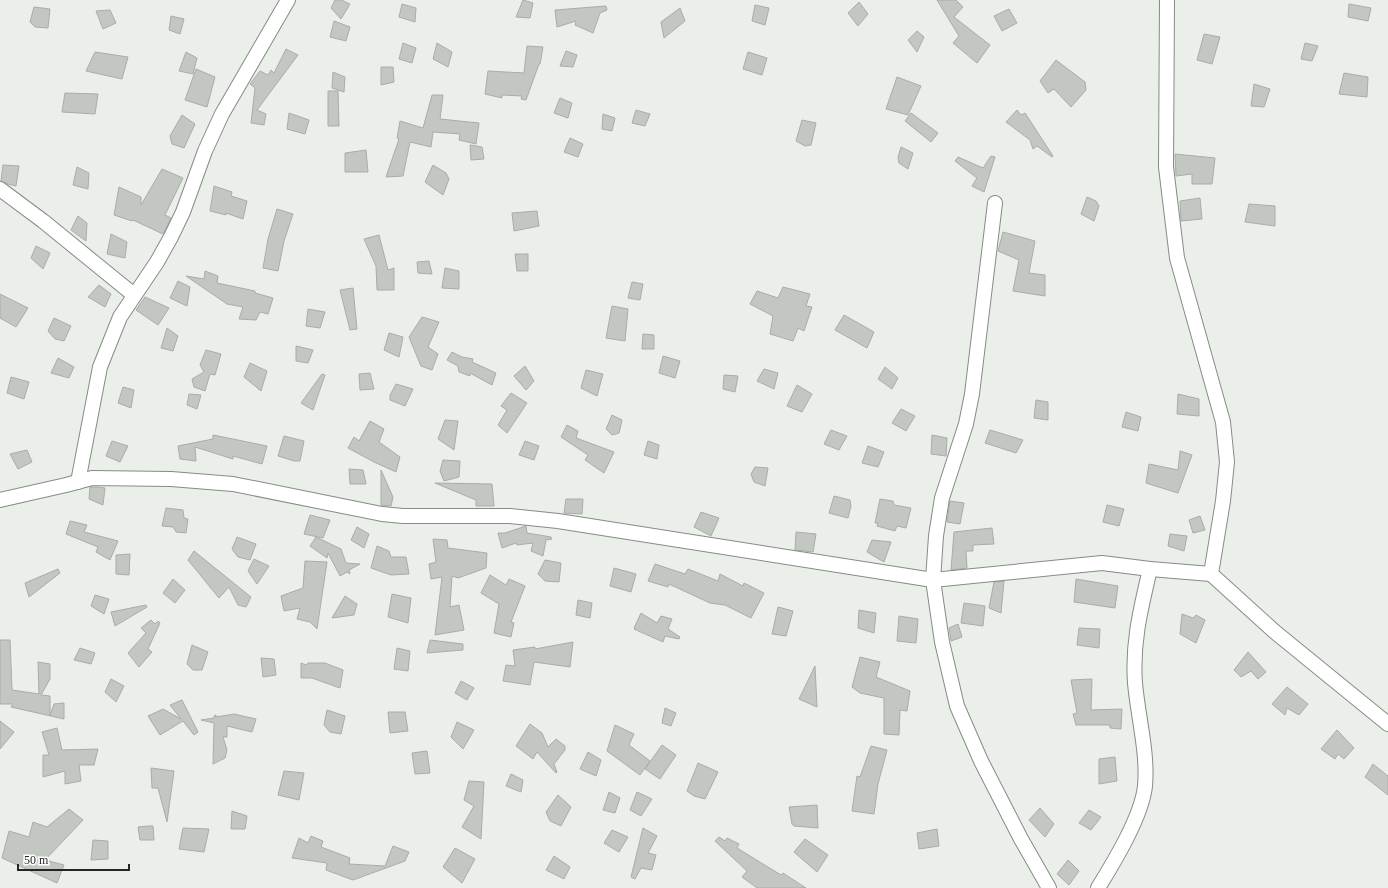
<svg xmlns="http://www.w3.org/2000/svg" width="1388" height="888" viewBox="0 0 1388 888" font-family="Georgia,serif">
<style>
.building{fill:#c2c7c2;stroke:#a9ada8}
.lines{fill:none;stroke-linecap:round;stroke-linejoin:round}
.minor-casing{stroke:#868b86;stroke-width:16}
.minor{stroke:#fff;stroke-width:14}
</style>
<rect width="100%" height="100%" fill="#eaefea"/>
<g class="building">
<polygon points="335,0 341,0 350,4 341,19 331,8"/>
<polygon points="523,0 533,3 530,18 516,17"/>
<polygon points="937,0 956,0 963,7 954,17 990,45 977,63 953,43 959,36"/>
<polygon points="859,2 868,14 858,26 848,13"/>
<polygon points="402,4 416,8 415,22 399,17"/>
<polygon points="1349,4 1371,8 1368,21 1348,17"/>
<polygon points="755,5 769,8 765,25 752,21"/>
<polygon points="606,6 607,10 600,13 593,33 575,25 576,21 557,27 555,10"/>
<polygon points="34,7 50,9 48,28 35,27 30,22"/>
<polygon points="680,8 685,21 664,38 661,22"/>
<polygon points="1009,9 1017,23 1002,31 994,16"/>
<polygon points="110,10 116,23 103,29 96,11"/>
<polygon points="171,16 184,19 180,34 169,30"/>
<polygon points="334,21 350,27 346,41 330,37"/>
<polygon points="917,31 924,37 917,52 908,40"/>
<polygon points="1204,34 1220,37 1212,64 1197,60"/>
<polygon points="403,43 416,48 412,63 399,59"/>
<polygon points="437,43 452,52 448,67 433,59"/>
<polygon points="1305,43 1318,46 1312,61 1301,59"/>
<polygon points="527,46 543,47 540,64 539,64 526,100 521,99 522,96 502,95 502,98 485,94 488,71 524,73"/>
<polygon points="286,49 298,55 257,110 266,114 264,125 251,123 255,88 250,84 260,71 268,75 271,70 274,73"/>
<polygon points="566,51 577,55 573,67 560,66"/>
<polygon points="95,52 128,57 122,79 86,71"/>
<polygon points="186,52 197,58 193,74 179,71"/>
<polygon points="748,52 767,58 762,75 743,69"/>
<polygon points="1056,60 1085,82 1086,90 1071,107 1054,89 1048,93 1040,81"/>
<polygon points="381,67 393,67 394,82 381,85"/>
<polygon points="196,69 215,77 207,107 185,100"/>
<polygon points="333,72 345,77 344,92 332,88"/>
<polygon points="1344,73 1368,77 1367,97 1339,94"/>
<polygon points="897,77 921,86 908,115 886,109"/>
<polygon points="1254,84 1270,89 1264,107 1251,106"/>
<polygon points="328,91 338,91 339,126 328,126"/>
<polygon points="65,93 98,94 95,114 62,112"/>
<polygon points="432,95 443,95 440,119 479,123 476,144 459,140 460,134 433,132 431,147 410,142 403,176 386,177 399,139 397,138 400,121 423,128"/>
<polygon points="560,98 572,103 568,118 554,113"/>
<polygon points="636,110 650,114 645,126 632,123"/>
<polygon points="1017,110 1021,115 1025,113 1053,156 1052,157 1037,146 1033,149 1030,140 1006,122"/>
<polygon points="289,113 309,120 305,134 287,129"/>
<polygon points="911,113 938,133 931,142 905,121"/>
<polygon points="603,114 615,118 612,131 602,129"/>
<polygon points="182,115 195,124 184,148 172,144 170,136"/>
<polygon points="802,120 816,123 811,145 805,146 796,141"/>
<polygon points="570,138 583,144 578,157 564,152"/>
<polygon points="470,145 482,147 484,159 471,160"/>
<polygon points="901,147 913,153 908,169 899,163 898,157"/>
<polygon points="366,150 368,172 345,172 345,153"/>
<polygon points="1175,154 1215,158 1212,184 1192,184 1192,174 1176,176"/>
<polygon points="991,156 995,157 984,192 972,186 977,178 955,161 958,157 983,168"/>
<polygon points="3,165 19,166 16,186 8,184 1,181"/>
<polygon points="433,165 446,173 449,179 443,195 425,182"/>
<polygon points="77,167 89,173 88,189 73,185"/>
<polygon points="162,169 183,178 165,215 171,218 163,234 133,220 132,221 114,215 119,187 141,197 141,205"/>
<polygon points="214,186 232,192 231,196 247,201 243,219 226,213 226,215 210,211"/>
<polygon points="1087,197 1096,201 1099,206 1094,221 1081,214"/>
<polygon points="1200,198 1202,219 1181,221 1180,201"/>
<polygon points="1249,204 1275,206 1275,226 1245,222"/>
<polygon points="277,209 293,214 284,241 278,271 263,268 268,239"/>
<polygon points="537,211 539,226 514,231 512,213"/>
<polygon points="78,216 87,223 86,241 71,230"/>
<polygon points="1003,232 1035,241 1029,273 1045,275 1045,296 1013,291 1019,260 998,251"/>
<polygon points="111,234 127,242 125,258 107,254"/>
<polygon points="379,235 388,270 394,268 394,290 377,290 376,266 364,239"/>
<polygon points="36,246 50,253 43,269 31,258"/>
<polygon points="515,254 528,254 528,271 517,271"/>
<polygon points="429,261 432,274 418,273 417,262"/>
<polygon points="445,268 459,271 459,289 442,288"/>
<polygon points="205,271 218,276 217,283 255,291 255,293 273,298 268,314 260,312 256,320 239,319 243,307 227,304 186,276 204,279"/>
<polygon points="178,281 190,287 187,306 170,298"/>
<polygon points="632,282 643,284 640,300 628,298"/>
<polygon points="99,285 111,294 105,307 88,297"/>
<polygon points="783,287 810,294 806,306 812,307 804,331 798,328 793,341 770,334 773,316 750,304 757,291 778,298"/>
<polygon points="353,288 357,329 350,330 340,290"/>
<polygon points="0,294 28,308 16,327 0,318"/>
<polygon points="145,297 169,308 158,325 136,310"/>
<polygon points="612,306 628,309 625,341 606,338"/>
<polygon points="308,309 325,312 320,328 306,326"/>
<polygon points="844,315 874,332 867,348 835,330"/>
<polygon points="422,317 439,322 428,347 438,354 432,370 421,366 409,337"/>
<polygon points="54,318 71,326 64,341 55,339 48,331"/>
<polygon points="167,328 178,336 173,351 161,348"/>
<polygon points="389,333 403,337 399,357 384,350"/>
<polygon points="643,334 654,335 654,349 642,349"/>
<polygon points="296,346 313,350 308,363 296,361"/>
<polygon points="206,350 221,354 215,375 210,374 205,391 194,387 192,379 204,372 200,365"/>
<polygon points="452,352 462,357 473,359 472,362 496,373 492,385 470,373 470,376 459,372 458,366 447,360"/>
<polygon points="663,356 680,361 675,378 659,373"/>
<polygon points="58,358 74,367 69,378 51,373"/>
<polygon points="250,363 267,371 261,391 244,377"/>
<polygon points="525,366 534,381 526,390 514,376"/>
<polygon points="885,367 898,378 892,389 878,379"/>
<polygon points="764,369 778,373 774,389 757,381"/>
<polygon points="586,370 603,374 597,396 581,388"/>
<polygon points="370,373 374,389 360,390 359,374"/>
<polygon points="322,374 325,375 313,410 301,403"/>
<polygon points="724,375 738,376 735,392 723,389"/>
<polygon points="11,377 29,382 24,399 7,393"/>
<polygon points="396,384 413,389 405,406 390,400 390,395"/>
<polygon points="797,385 812,394 802,412 787,406"/>
<polygon points="123,387 134,390 131,408 118,403"/>
<polygon points="511,393 527,403 507,433 498,425 507,410 501,406"/>
<polygon points="189,394 201,395 197,409 187,405"/>
<polygon points="1178,394 1199,399 1199,416 1177,414"/>
<polygon points="1036,400 1048,402 1048,420 1034,418"/>
<polygon points="901,409 915,416 906,431 892,423"/>
<polygon points="1126,412 1141,417 1138,431 1122,427"/>
<polygon points="612,415 622,420 619,433 612,435 606,429"/>
<polygon points="445,420 458,421 454,450 438,439"/>
<polygon points="370,421 384,429 379,442 400,457 396,472 374,462 348,448 354,437 359,441"/>
<polygon points="567,425 578,431 576,438 614,452 604,473 585,460 588,455 561,437"/>
<polygon points="831,430 847,436 839,450 824,444"/>
<polygon points="990,430 1023,440 1016,453 985,443"/>
<polygon points="213,435 267,446 262,464 233,456 233,459 195,447 196,461 180,459 178,446 213,439"/>
<polygon points="932,435 947,438 946,456 931,454"/>
<polygon points="284,436 304,441 300,461 294,461 278,456"/>
<polygon points="112,441 128,446 120,462 106,456"/>
<polygon points="525,441 539,446 534,460 519,455"/>
<polygon points="648,441 659,445 657,459 644,455"/>
<polygon points="868,446 884,452 878,467 862,463"/>
<polygon points="27,450 32,462 18,469 10,454"/>
<polygon points="1180,451 1192,455 1178,493 1146,483 1149,464 1178,470"/>
<polygon points="443,460 460,461 459,477 444,481 440,471"/>
<polygon points="755,467 768,468 765,486 754,482 751,474"/>
<polygon points="349,469 363,470 366,484 350,484"/>
<polygon points="381,470 393,497 391,506 381,505"/>
<polygon points="435,483 492,484 494,506 476,506 476,500"/>
<polygon points="90,487 97,487 105,488 103,505 89,499"/>
<polygon points="834,496 850,500 851,506 848,518 829,513"/>
<polygon points="566,499 583,499 582,514 564,513"/>
<polygon points="880,499 893,501 894,505 911,508 906,528 897,526 895,531 877,526 878,523 875,523"/>
<polygon points="950,501 964,503 960,524 947,522"/>
<polygon points="1107,505 1124,509 1119,526 1103,522"/>
<polygon points="166,508 183,510 184,518 188,519 186,533 176,532 173,527 162,526"/>
<polygon points="701,512 719,518 711,536 694,527"/>
<polygon points="310,515 330,520 323,538 304,534"/>
<polygon points="1200,516 1205,530 1193,533 1189,520"/>
<polygon points="70,521 87,525 84,532 118,541 110,560 96,552 98,547 66,534"/>
<polygon points="526,526 527,533 551,537 552,539 546,540 543,556 531,551 533,543 517,545 516,543 502,548 498,533 505,533"/>
<polygon points="357,527 369,534 364,548 351,540"/>
<polygon points="992,528 994,544 973,545 973,551 966,551 967,568 951,570 954,532"/>
<polygon points="796,532 816,534 813,552 795,550"/>
<polygon points="1170,534 1187,536 1184,551 1168,546"/>
<polygon points="237,537 256,544 250,560 238,557 232,549"/>
<polygon points="316,537 341,549 346,563 360,564 349,570 350,574 347,572 340,576 328,553 327,558 310,546"/>
<polygon points="433,539 447,540 448,548 487,553 486,568 458,578 452,576 450,607 459,605 464,630 435,635 442,577 431,579 429,564 436,562"/>
<polygon points="872,540 891,542 884,562 867,552"/>
<polygon points="377,546 389,551 391,557 406,557 409,574 391,575 371,568"/>
<polygon points="194,551 251,597 246,607 238,605 229,587 219,598 188,560"/>
<polygon points="130,554 129,575 116,574 116,555"/>
<polygon points="254,559 269,566 257,584 248,571"/>
<polygon points="545,560 561,563 559,582 545,581 538,574"/>
<polygon points="305,561 327,562 317,629 310,622 297,619 300,608 284,611 281,596 303,588"/>
<polygon points="655,564 685,574 688,569 718,581 720,574 743,586 744,583 764,593 751,618 725,605 710,603 669,584 668,587 648,581"/>
<polygon points="614,568 636,574 631,592 610,586"/>
<polygon points="58,569 60,573 29,597 25,583"/>
<polygon points="490,575 506,585 509,579 525,586 511,622 514,623 511,637 494,633 499,604 481,593"/>
<polygon points="173,579 185,590 175,603 163,593"/>
<polygon points="1076,579 1118,586 1115,608 1074,602"/>
<polygon points="1004,581 1001,613 989,608 994,582"/>
<polygon points="392,594 411,598 408,623 388,617"/>
<polygon points="95,595 109,599 104,614 91,606"/>
<polygon points="345,596 357,604 354,615 332,618"/>
<polygon points="578,600 592,603 590,618 576,615"/>
<polygon points="964,603 985,606 983,626 961,623"/>
<polygon points="146,605 147,607 115,626 111,612"/>
<polygon points="778,607 793,611 786,636 772,634"/>
<polygon points="859,610 876,613 874,633 858,628"/>
<polygon points="641,613 657,623 661,616 672,619 668,629 680,637 679,639 665,636 663,642 634,629 636,629 634,628"/>
<polygon points="1182,614 1193,618 1196,615 1205,620 1196,643 1180,634"/>
<polygon points="899,616 918,619 916,643 897,641"/>
<polygon points="151,620 155,624 158,621 160,623 148,649 152,652 139,667 128,653 146,633 141,628"/>
<polygon points="958,624 962,637 951,641 949,628"/>
<polygon points="1079,628 1100,629 1099,648 1077,645"/>
<polygon points="0,640 10,640 12,690 39,694 38,662 50,664 50,679 41,695 50,696 50,715 54,704 64,703 64,719 11,707 13,704 0,704"/>
<polygon points="430,640 463,644 463,650 427,653"/>
<polygon points="573,642 570,667 534,662 530,685 503,681 506,665 515,666 513,650 535,647 535,649"/>
<polygon points="192,645 208,652 202,670 193,670 187,664"/>
<polygon points="80,648 95,653 91,664 74,660"/>
<polygon points="397,648 410,651 408,671 394,669"/>
<polygon points="1248,652 1266,672 1258,679 1251,671 1241,677 1234,670"/>
<polygon points="860,657 880,662 876,677 910,691 907,711 900,710 899,735 884,734 884,698 860,693 852,687"/>
<polygon points="261,658 274,659 276,675 263,677"/>
<polygon points="301,663 306,665 308,663 325,663 343,670 340,688 312,678 301,678"/>
<polygon points="815,666 817,707 799,699"/>
<polygon points="111,679 124,686 116,702 105,692"/>
<polygon points="1092,679 1091,710 1122,709 1121,729 1110,728 1110,725 1076,725 1073,714 1077,713 1071,680"/>
<polygon points="461,681 474,688 467,700 455,693"/>
<polygon points="1287,687 1308,704 1299,715 1287,708 1285,715 1272,704"/>
<polygon points="182,700 198,732 194,735 183,721 160,735 148,716 163,709 181,719 170,705"/>
<polygon points="665,708 676,713 671,726 662,723"/>
<polygon points="327,710 345,716 341,734 330,732 324,725"/>
<polygon points="388,712 405,712 408,731 390,733"/>
<polygon points="234,714 256,719 252,732 227,726 227,737 223,737 227,750 225,758 213,764 214,723 201,720 214,718 214,716 216,715 216,717"/>
<polygon points="0,721 14,732 0,749"/>
<polygon points="457,722 474,730 463,749 451,737"/>
<polygon points="530,724 542,733 548,747 556,739 565,746 565,750 554,764 557,772 556,773 537,752 533,759 516,746"/>
<polygon points="615,725 634,734 629,745 650,761 640,775 607,751"/>
<polygon points="57,728 62,750 98,749 94,765 79,765 81,781 65,784 65,771 43,777 43,755 49,755 42,732"/>
<polygon points="1337,730 1354,748 1344,759 1338,754 1335,759 1321,749"/>
<polygon points="662,745 676,755 660,779 645,769"/>
<polygon points="871,746 887,750 878,784 874,814 852,811 857,776 860,777"/>
<polygon points="427,751 430,773 415,774 412,753"/>
<polygon points="588,752 601,760 596,776 580,769"/>
<polygon points="1115,757 1117,781 1099,784 1099,759"/>
<polygon points="698,763 718,772 705,799 694,796 687,791"/>
<polygon points="1373,764 1388,776 1388,795 1365,777"/>
<polygon points="151,768 174,771 167,822 158,788 152,788"/>
<polygon points="284,771 304,773 299,800 278,795"/>
<polygon points="511,774 523,780 521,792 506,786"/>
<polygon points="469,781 484,782 481,839 462,827 474,806 464,800"/>
<polygon points="609,792 620,798 615,813 603,810"/>
<polygon points="637,792 652,799 641,816 630,810"/>
<polygon points="558,795 571,807 561,826 550,821 546,812"/>
<polygon points="817,805 818,828 794,826 792,824 789,807"/>
<polygon points="1040,808 1054,824 1045,837 1029,820"/>
<polygon points="69,809 83,820 45,860 64,865 57,883 2,858 9,831 29,837 33,822 47,827"/>
<polygon points="1089,810 1101,817 1091,830 1079,823"/>
<polygon points="232,811 247,816 245,829 231,829"/>
<polygon points="148,826 153,826 154,840 140,840 138,827"/>
<polygon points="183,828 209,829 204,852 179,849"/>
<polygon points="643,828 657,836 648,853 656,855 652,870 641,868 635,879 631,877"/>
<polygon points="937,829 939,846 919,849 917,833"/>
<polygon points="612,830 628,837 619,852 604,843"/>
<polygon points="311,836 323,841 321,847 350,858 349,864 385,866 393,846 409,852 405,861 353,880 326,870 327,863 292,858 299,838 308,843"/>
<polygon points="719,837 725,841 727,838 739,844 737,848 781,875 783,873 806,888 757,888 742,877 747,871 715,841"/>
<polygon points="805,839 828,855 817,872 794,852"/>
<polygon points="93,840 108,841 108,859 91,860"/>
<polygon points="455,848 475,859 462,883 443,867"/>
<polygon points="554,856 570,867 564,879 546,870"/>
<polygon points="1068,860 1079,871 1069,885 1057,874"/>
</g>
<g class="lines">
<g class="minor-casing">
<g id="minor">
<polyline points="1167,0 1166,167 1177,258 1223,422 1227,462 1223,501 1211,574 1275,632 1388,724"/>
<polyline points="0,189 43,221 134,295"/>
<polyline points="995,203 972,394 966,424 942,498 936,536 933,580 942,642 957,706 981,761 1021,839 1049,888"/>
<polyline points="78,482 100,367 120,317 157,262 171,237 183,212 205,151 222,114 288,0"/>
<polyline points="0,500 66,485 92,478 171,479 233,484 382,514 403,516 510,516 558,521 933,580 1102,563 1150,569 1211,574"/>
<path d="M1098 888C1114 862 1142 816 1145 786 1148 753 1138 717 1135 683 1132 642 1141 608 1150 569"/>
</g>
</g>
<use href="#minor" class="minor"/>
</g>
<path d="M18 864v6h111v-6" fill="none" stroke="#242624" stroke-width="2"/>
<text x="24" y="864" font-size="12" fill="#242624" stroke="#ffffff" stroke-width="3" paint-order="stroke">50 m</text>
</svg>
